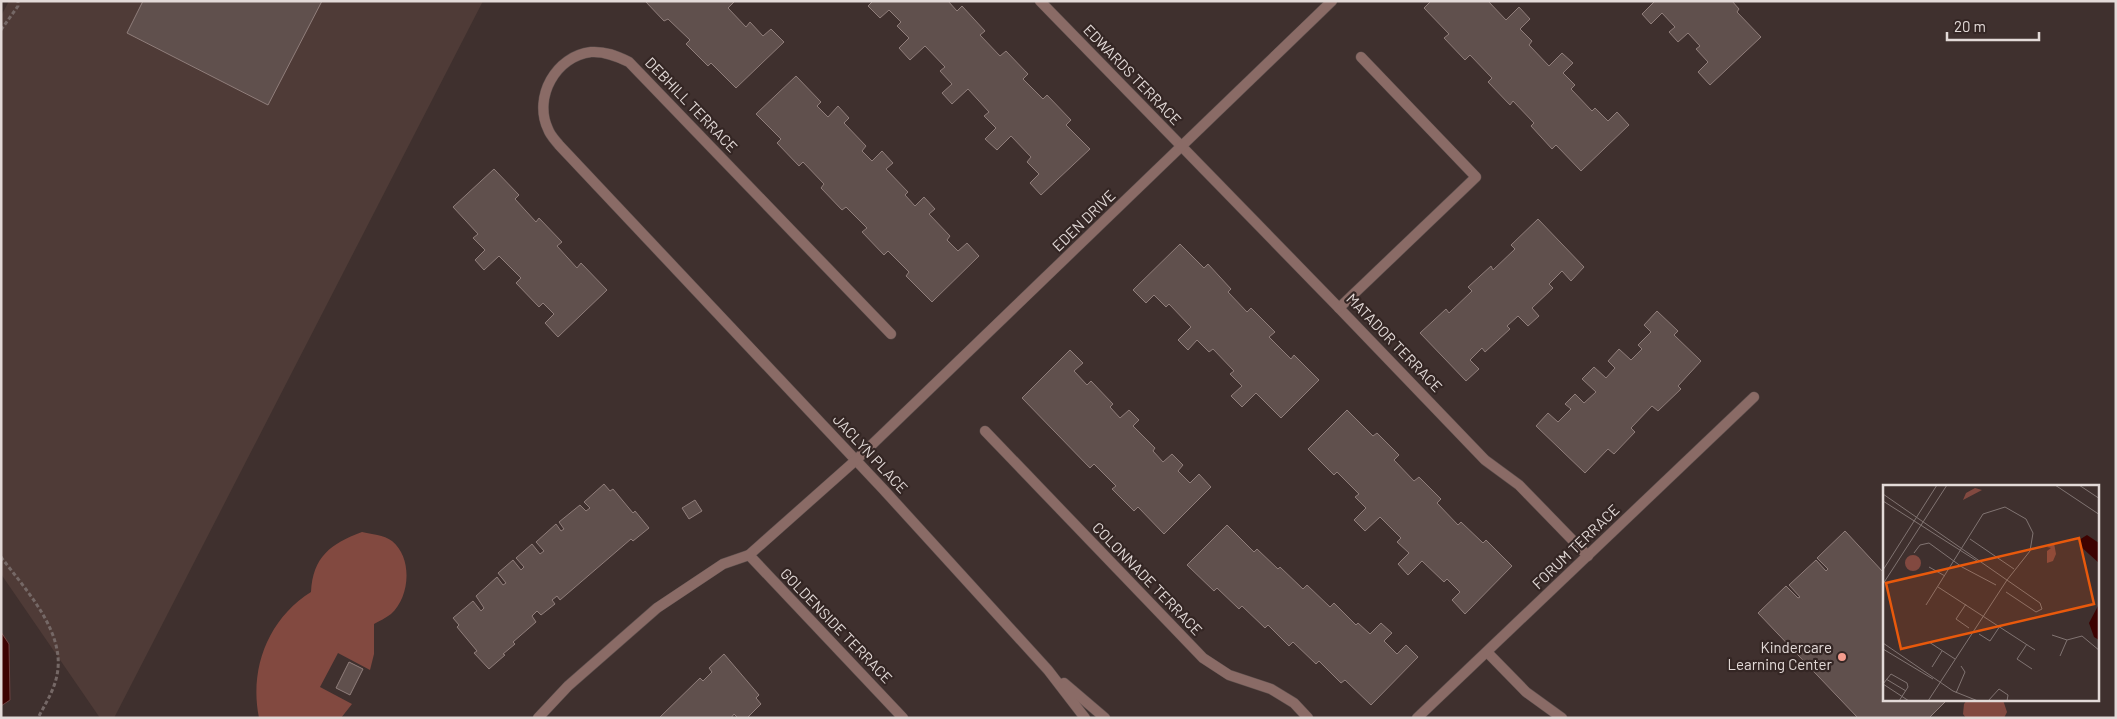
<svg xmlns="http://www.w3.org/2000/svg" width="2117" height="719" viewBox="0 0 2117 719" font-family="Barlow,sans-serif">
<style>
.built{fill:#4f3b37}
.green{fill:#824940}
.water{fill:#3d0201;stroke:#6f4342}
.building{fill:#60504d;stroke:#907e7b}
.lines{fill:none;stroke-linecap:round;stroke-linejoin:round}
.service-casing{stroke:#5d4f4d;stroke-width:11}
.minor-casing{stroke:#5d4f4d;stroke-width:11}
.path{stroke:#756866;stroke-width:3;stroke-dasharray:4 2.5;stroke-linecap:butt}
.service{stroke:#8a6b66;stroke-width:10}
.minor{stroke:#8a6b66;stroke-width:10}
.poi-dot{fill:#f59d8e;stroke:#342624;stroke-width:2}
.labels{text-anchor:middle;stroke-width:4.5;stroke-linejoin:round;paint-order:stroke}
.street-label{font-size:15px;fill:#e3dad8;stroke:#342624}
.poi-label{font-size:15px;fill:#e3dad8;stroke:#342624;text-anchor:end}
.inset-road{fill:none;stroke:#817472;stroke-width:1}
.view{fill:#e8590c;fill-opacity:0.15;stroke:#e8590c;stroke-width:2.5}
.inset-edge{fill:none;stroke:#e3dad8;stroke-width:2.5}
</style>
<rect width="100%" height="100%" fill="#3f302e"/>
<polygon class="built" points="9,1 483,1 114,718 100,718 1,574 1,16"/>
<g class="green">
<path d="M362 532C371 534 384 535 392 541 413 558 410 597 391 614 386 618 379 621 374 624V654L370 670 338 653 320 687 352 704 341 718H259C249 669 268 619 311 592 313 557 330 544 362 532Z"/>
<polygon points="1967,700 2003,700 2007,712 2004,718 1966,718 1963,714 1964,704"/>
</g>
<polygon class="water" points="1,632 9,644 10,700 1,706"/>
<g class="building">
<polygon points="143,1 322,1 268,105 127,33"/>
<polygon points="645,1 735,1 728,8 746,27 750,22 763,36 771,29 784,42 736,88 711,63 708,66 686,44 690,40 668,19 664,21"/>
<polygon points="873,1 948,1 957,11 962,6 985,31 980,35 1000,56 1006,51 1028,74 1023,79 1043,99 1047,95 1071,120 1066,125 1090,149 1041,195 1030,183 1039,174 1027,162 1031,157 1011,136 997,150 985,139 996,128 984,116 989,112 968,89 952,104 942,93 952,84 940,71 945,67 925,46 910,60 899,48 909,38 897,26 901,22 889,10 880,18 868,6"/>
<polygon points="1431,1 1488,1 1506,20 1519,7 1530,19 1520,29 1532,41 1529,45 1549,66 1562,53 1573,63 1563,73 1575,85 1571,89 1592,111 1595,108 1608,121 1617,112 1629,125 1581,171 1556,145 1552,149 1531,126 1534,123 1513,101 1510,105 1488,82 1492,78 1470,55 1465,60 1444,38 1449,34 1424,8"/>
<polygon points="1655,1 1732,1 1739,9 1737,12 1761,37 1710,85 1698,72 1708,62 1696,49 1700,46 1688,33 1678,42 1669,32 1675,27 1662,13 1651,24 1642,14"/>
<polygon points="796,76 821,102 817,106 828,117 838,106 849,118 844,123 866,146 862,151 872,161 882,151 893,163 886,169 908,192 905,195 915,206 924,197 935,209 929,214 950,236 947,240 958,251 967,243 979,256 932,302 906,276 909,272 888,251 884,255 862,232 867,228 846,207 842,210 821,188 824,184 803,162 799,166 777,143 781,139 756,114"/>
<polygon points="494,169 519,195 515,199 536,222 539,218 562,242 557,246 577,268 581,263 607,290 558,337 545,323 554,314 543,303 539,307 516,283 521,278 499,256 484,270 475,260 485,250 473,238 478,234 453,207"/>
<polygon points="1538,219 1584,267 1571,281 1562,271 1549,284 1553,288 1532,308 1539,316 1528,326 1518,316 1507,326 1510,329 1485,352 1482,348 1470,360 1479,369 1466,381 1420,333 1446,309 1449,313 1472,291 1468,287 1491,266 1493,270 1515,249 1511,245"/>
<polygon points="1180,244 1204,268 1208,264 1231,289 1228,292 1247,312 1251,308 1275,332 1269,337 1291,359 1294,355 1319,380 1281,418 1256,393 1242,407 1231,396 1242,386 1230,374 1234,371 1213,349 1209,352 1197,340 1188,350 1178,340 1191,327 1169,304 1166,307 1154,295 1146,303 1133,290"/>
<polygon points="1657,311 1678,331 1674,335 1701,361 1678,386 1681,389 1658,411 1652,406 1631,428 1635,432 1614,454 1608,449 1585,473 1536,426 1548,413 1558,422 1571,409 1565,404 1575,394 1584,403 1596,392 1582,379 1594,367 1606,378 1615,368 1608,361 1619,349 1631,360 1642,349 1638,345 1651,332 1644,325"/>
<polygon points="1070,350 1083,363 1074,371 1087,385 1091,381 1113,404 1110,407 1120,418 1129,410 1139,420 1133,426 1155,448 1153,451 1163,462 1172,454 1183,465 1178,471 1190,483 1199,474 1211,487 1164,534 1138,507 1134,511 1112,489 1116,486 1094,464 1090,468 1022,398"/>
<polygon points="1347,410 1373,436 1377,433 1399,455 1394,460 1414,481 1419,477 1441,499 1437,503 1458,525 1461,522 1483,543 1486,540 1512,566 1465,614 1452,600 1460,592 1447,579 1444,582 1422,561 1408,575 1398,564 1409,553 1397,542 1401,538 1380,517 1365,531 1354,520 1366,508 1355,497 1359,494 1337,472 1334,475 1308,449"/>
<polygon points="604,484 610,491 613,489 633,513 635,511 649,528 633,541 631,539 560,600 557,596 552,600 555,604 541,615 537,611 532,616 536,622 513,642 515,644 503,654 505,655 489,669 474,653 477,651 457,627 459,625 453,618 473,601 481,611 484,608 476,596 497,577 503,585 506,583 498,573 513,560 521,570 524,567 516,558 532,544 540,554 544,551 536,542 556,524 561,531 564,529 559,522 580,505 586,511 590,508 584,502"/>
<polygon points="695,500 702,511 689,519 682,508"/>
<polygon points="1227,525 1254,552 1257,549 1278,569 1280,567 1303,589 1307,585 1330,607 1334,603 1356,625 1358,623 1370,634 1381,623 1392,633 1384,641 1397,654 1406,645 1418,657 1371,705 1345,680 1341,683 1319,661 1316,664 1293,642 1289,646 1268,625 1265,628 1242,606 1239,609 1217,588 1214,591 1187,565"/>
<polygon points="1845,531 1884,573 1884,700 1947,700 1929,718 1858,718 1758,613 1786,586 1798,598 1800,597 1789,585 1816,560 1826,571 1828,569 1817,558"/>
<polygon points="724,654 759,695 756,698 761,704 747,718 738,718 734,714 731,718 659,718 700,678 703,681 712,672 709,668"/>
<polygon points="349,662 363,669 350,695 336,688"/>
</g>
<g class="lines">
<g class="service-casing">
<polyline id="service" points="1487,652 1526,692 1562,718"/>
</g>
<g class="minor-casing">
<g id="minor">
<polyline points="1040,1 1339,308 1485,460 1519,485 1588,556"/>
<polyline points="1339,308 1476,177 1361,57"/>
<path d="M891 334 629 62C617 56 605 51 591 52 556 56 533 97 548 129 550 135 555 140 559 145L883 489 1048 670 1085 718"/>
<polyline points="985,431 1203,658 1229,675 1271,689 1294,703 1308,718"/>
<polyline points="749,555 903,718"/>
<polyline points="1064,683 1105,718"/>
<polyline points="538,718 568,686 657,608 723,564 749,555 856,460 1332,1"/>
<polyline points="1417,718 1754,397"/>
</g>
</g>
<g class="path">
<polyline points="1,30 18,6 18,1"/>
<path d="M1 557C25 589 66 632 57 675 54 691 45 704 38 718"/>
</g>
<use href="#service" class="service"/>
<use href="#minor" class="minor"/>
</g>
<circle class="poi-dot" cx="1842" cy="657" r="5"/>
<g class="labels">
<g class="street-label">
<text transform="translate(1132 75) rotate(46)" y="5">EDWARDS TERRACE</text>
<text transform="translate(691 105) rotate(46)" y="5">DEBHILL TERRACE</text>
<text transform="translate(1084 221) rotate(-44)" y="5">EDEN DRIVE</text>
<text transform="translate(1394 343) rotate(46)" y="5">MATADOR TERRACE</text>
<text transform="translate(870 454) rotate(47)" y="5">JACLYN PLACE</text>
<text transform="translate(1576 547) rotate(-44)" y="5">FORUM TERRACE</text>
<text transform="translate(1147 579) rotate(46)" y="5">COLONNADE TERRACE</text>
<text transform="translate(836 626) rotate(46)" y="5">GOLDENSIDE TERRACE</text>
</g>
<g class="poi-label">
<text x="1832" y="653">Kindercare<tspan x="1832" dy="17">Learning Center</tspan></text>
</g>
</g>
<g transform="translate(1883 485)">
<rect width="216" height="216" fill="#3f302e"/>
<path d="M92 3 99 5 80 15 83 8ZM171 58 173 69 170 76 164 78V66L168 63 164 62ZM22 78a8 8 0 1 1 16 0a8 8 0 1 1-16 0Z" fill="#824940"/>
<path d="M204 50 216 58V78L197 61 196 55ZM216 119V155L211 152 206 138Z" fill="#3d0201"/>
<path class="inset-road" d="M172 0 217 30M196 0 217 14M0 9 157 118 159 124 153 127 123 107M0 16 94 76M87 54 131 84M31 68 37 60 46 58 79 82 113 100M46 82 62 91M0 85 54 0M0 99 64 0M55 102 152 165M83 119 73 134 86 143M43 120 100 29 122 22 143 34 150 48 147 66 124 95 45 216M96 149 107 156 117 141M169 150 184 155M46 157 72 174M0 158 70 206 95 216M144 159 134 174 149 184M0 164 50 194M177 171 184 155 199 151 217 166M49 182 59 166M3 194 23 206M0 199 8 189 24 198 25 202 16 216M0 199 26 216M73 208 82 187 78 181M105 216 116 204 125 210 124 216"/>
<path class="view" d="M196 53 211 119 18 164 3 98Z"/>
<rect width="216" height="216" class="inset-edge"/>
</g>
<rect width="2117" height="719" fill="none" stroke="#e3dad8" stroke-width="5"/>
<path d="M1947 32v8h92v-8" fill="none" stroke="#e3dad8" stroke-width="2.5"/>
<text x="1954" y="32" font-size="15" fill="#e3dad8" stroke="#342624" stroke-width="4" paint-order="stroke">20 m</text>
</svg>
